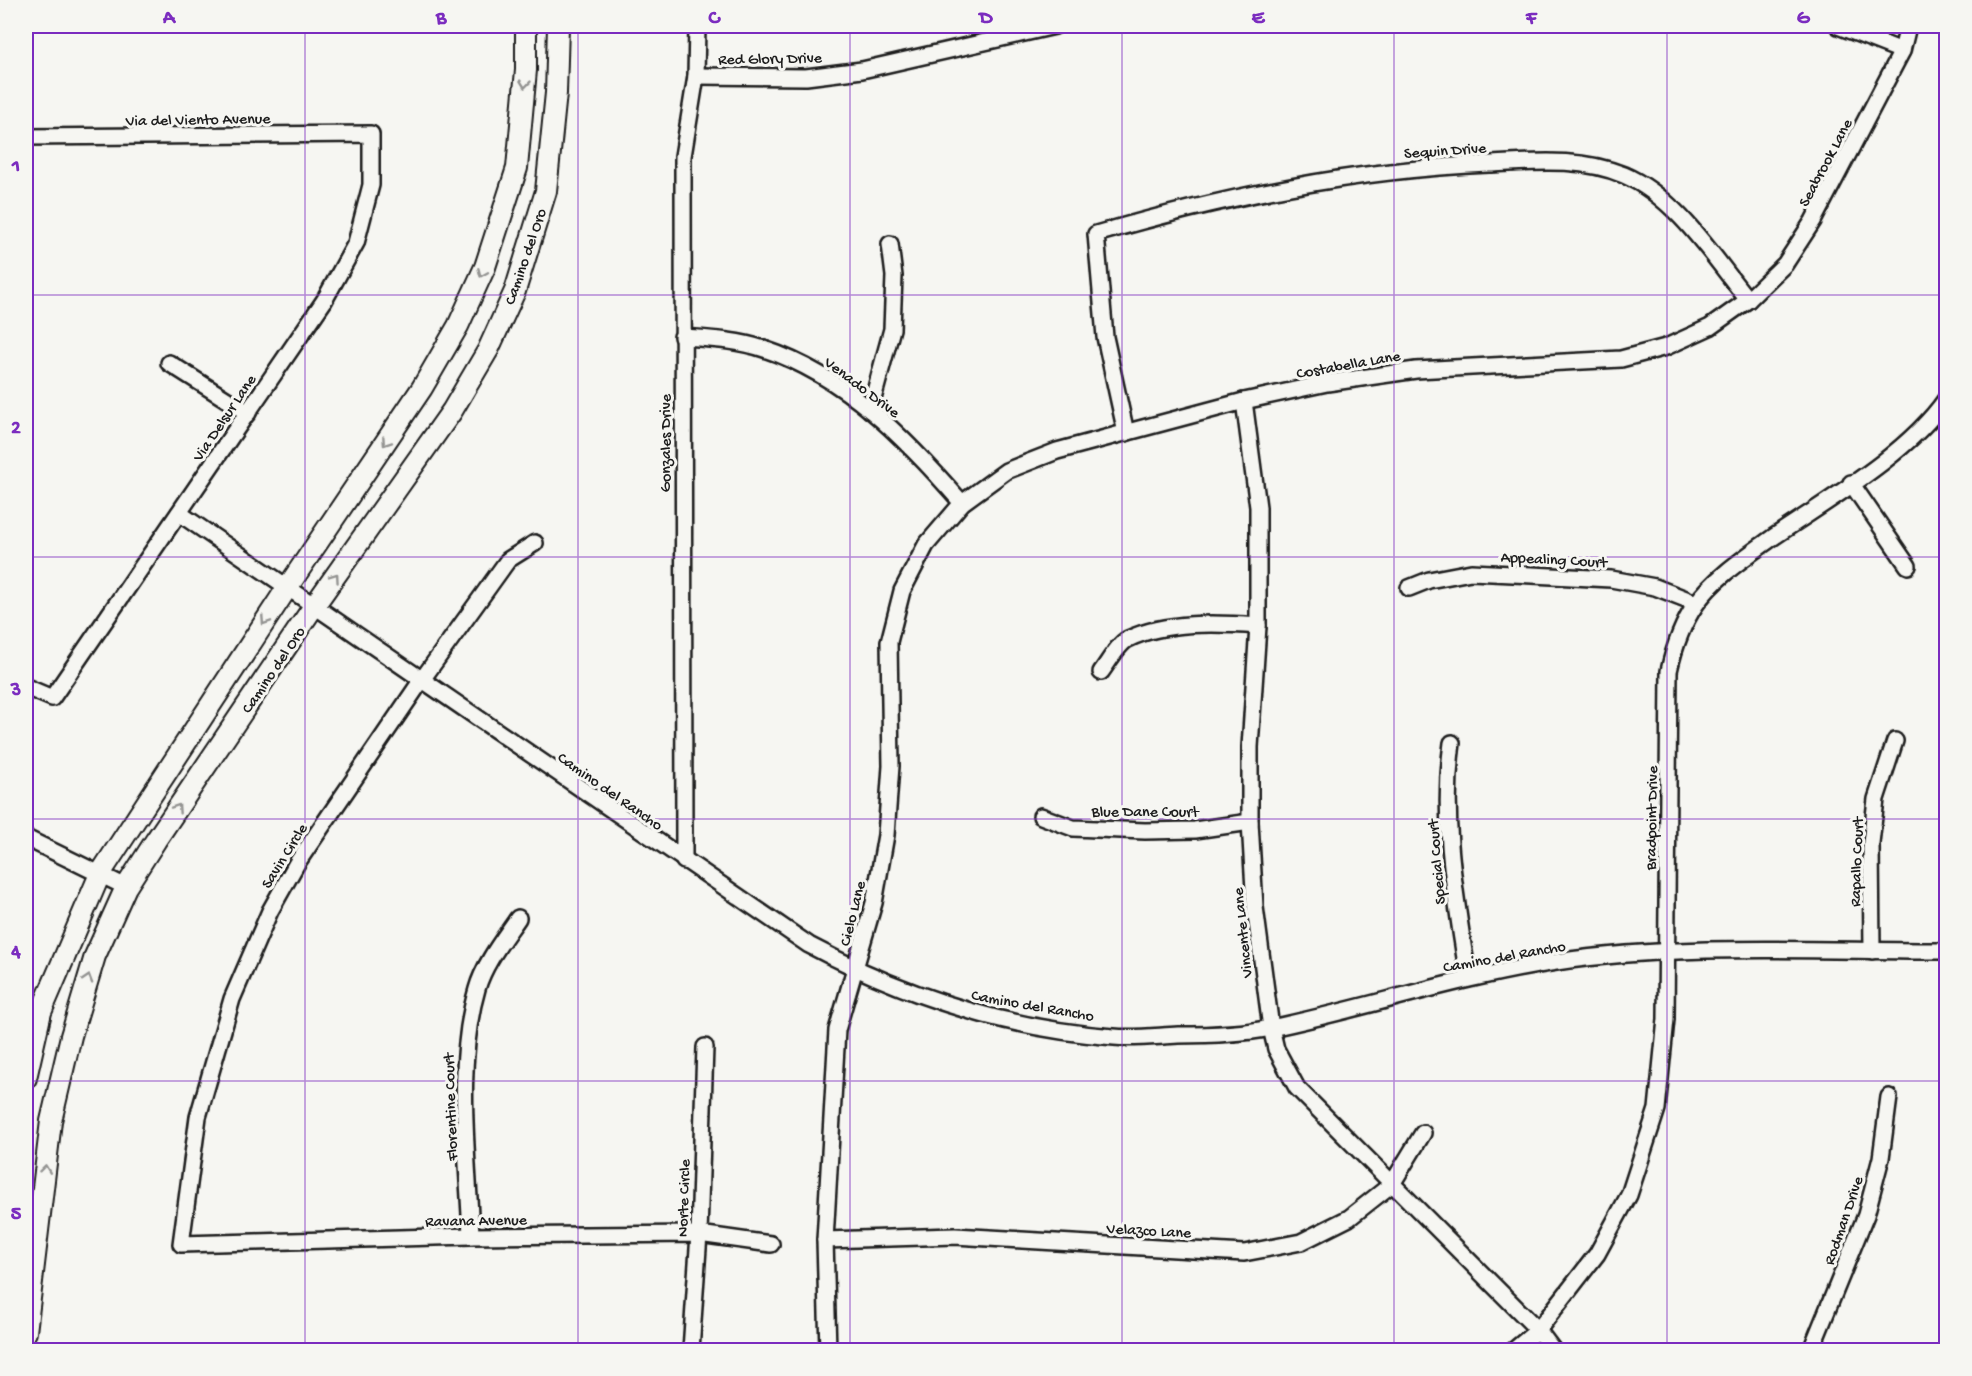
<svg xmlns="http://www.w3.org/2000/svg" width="1972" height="1376" viewBox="0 0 1972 1376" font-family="'Gochi Hand',sans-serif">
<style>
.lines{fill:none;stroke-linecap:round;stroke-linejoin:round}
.minor-casing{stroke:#1c1c1c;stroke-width:20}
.tertiary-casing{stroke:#1c1c1c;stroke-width:24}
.minor{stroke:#f6f6f2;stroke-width:15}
.tertiary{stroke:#f6f6f2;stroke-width:20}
.oneway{stroke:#949492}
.grid{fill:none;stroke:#7b2cbf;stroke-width:1.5;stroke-opacity:0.55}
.labels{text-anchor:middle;stroke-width:6;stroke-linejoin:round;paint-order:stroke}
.street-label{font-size:16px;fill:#1c1c1c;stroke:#f6f6f2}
.neatline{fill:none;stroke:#7b2cbf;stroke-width:2}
.grid-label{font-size:20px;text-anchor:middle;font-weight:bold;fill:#7b2cbf}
</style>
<rect width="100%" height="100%" fill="#f6f6f2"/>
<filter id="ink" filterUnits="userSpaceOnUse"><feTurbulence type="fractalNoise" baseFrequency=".0167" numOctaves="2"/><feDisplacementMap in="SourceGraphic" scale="12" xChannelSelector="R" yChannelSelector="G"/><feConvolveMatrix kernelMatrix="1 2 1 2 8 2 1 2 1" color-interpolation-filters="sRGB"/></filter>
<g filter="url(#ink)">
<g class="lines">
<g class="minor-casing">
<g id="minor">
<polyline points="1838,26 1902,51"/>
<polyline points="696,76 806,77 862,70 1055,26"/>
<polyline points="26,137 371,134 371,185 356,243 324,301 52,698 26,687"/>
<path d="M682 337C710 339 737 340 764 349 846 376 907 440 962 503"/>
<polyline points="169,363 248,413"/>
<polyline points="1244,401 1258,507 1258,626 1250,747 1250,822 1255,907 1271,1028 1276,1049 1297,1088 1538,1330 1553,1350"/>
<polyline points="870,410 892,329 894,276 890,244"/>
<path d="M1126 433 1105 337 1096 234C1227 196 1353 170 1489 164 1535 162 1581 157 1624 175 1677 198 1713 257 1748 300"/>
<polyline points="1851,483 1908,566"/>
<path d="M179 513 809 945C905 996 1006 1029 1114 1037 1135 1039 1157 1036 1178 1035 1209 1035 1241 1034 1271 1028 1367 1008 1458 977 1556 962 1684 943 1817 951 1946 951"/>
<polyline points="535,543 508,560 421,681 297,863 270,911 232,999 198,1117 181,1244 471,1236 699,1234 771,1244"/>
<polyline points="1409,588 1429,580 1471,572 1611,579 1655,587 1696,603"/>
<path d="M1101 672C1108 663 1118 644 1128 639 1166 621 1217 623 1258 626"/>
<path d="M1452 743C1441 822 1456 899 1468 977"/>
<polyline points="1041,816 1073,828 1145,831 1195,830 1250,822"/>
<polyline points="26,838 126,887"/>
<polyline points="684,861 683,156 696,76 697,26"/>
<polyline points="1872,951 1871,843 1876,799 1895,741"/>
<path d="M471 1236C468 1157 455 1065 477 989 484 964 503 940 518 918"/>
<polyline points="825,1240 955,1236 1244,1253 1301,1242 1349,1218 1392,1184 1423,1133"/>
<polyline points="691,1350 699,1234 705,1047"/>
<polyline points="828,1350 825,1240 837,1030 874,903 886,835 891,766 889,642 902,591 926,545 962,503 1006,471 1057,451 1244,401 1327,383 1416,370 1621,359 1666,347 1710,327 1748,300 1785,264 1813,221 1902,51 1908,26"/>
<path d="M1514 1350 1538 1330 1597 1254 1629 1195 1657 1109 1666 1019 1669 671C1674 648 1683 623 1696 604 1715 577 1746 557 1772 538 1828 500 1908 454 1946 399"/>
<polyline points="1811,1350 1866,1215 1881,1158 1889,1097"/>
</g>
</g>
<g class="tertiary-casing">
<g id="tertiary">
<polyline points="26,1078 41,1012 100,874 287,588 422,388 458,326 485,267 517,168 526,70 526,26"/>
<polyline points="26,1332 51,1121 71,1036 95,956 126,887 156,840 314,606 452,411 488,350 515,291 546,191 556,93 558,26"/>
</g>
</g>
<use href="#minor" class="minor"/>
<use href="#tertiary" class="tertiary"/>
</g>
<defs><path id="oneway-chevron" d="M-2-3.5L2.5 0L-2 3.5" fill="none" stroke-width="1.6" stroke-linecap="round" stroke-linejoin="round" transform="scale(1.5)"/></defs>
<g class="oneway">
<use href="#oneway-chevron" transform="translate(525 84) rotate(96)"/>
<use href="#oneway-chevron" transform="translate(482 273) rotate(113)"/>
<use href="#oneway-chevron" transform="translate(386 442) rotate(124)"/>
<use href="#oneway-chevron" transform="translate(335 577) rotate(-55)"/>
<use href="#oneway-chevron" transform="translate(265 621) rotate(123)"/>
<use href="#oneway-chevron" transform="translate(177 808) rotate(-56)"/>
<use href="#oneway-chevron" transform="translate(88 979) rotate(-73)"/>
<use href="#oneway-chevron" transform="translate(45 1169) rotate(-83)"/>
</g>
</g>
<path class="grid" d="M305 26V1350M578 26V1350M850 26V1350M1122 26V1350M1394 26V1350M1667 26V1350M26 295H1946M26 557H1946M26 819H1946M26 1081H1946"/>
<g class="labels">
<g class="street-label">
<text transform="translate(770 57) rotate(-1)" y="6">Red Glory Drive</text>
<text transform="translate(198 118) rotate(-1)" y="6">Via del Viento Avenue</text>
<text transform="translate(1445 149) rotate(-4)" y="6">Sequin Drive</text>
<text transform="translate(1824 162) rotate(-62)" y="6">Seabrook Lane</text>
<text transform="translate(524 256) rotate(-71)" y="6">Camino del Oro</text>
<text transform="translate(1348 363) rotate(-10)" y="6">Costabella Lane</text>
<text transform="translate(863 386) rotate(37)" y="6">Venado Drive</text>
<text transform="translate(223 417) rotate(-56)" y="6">Via Delsur Lane</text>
<text transform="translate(664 443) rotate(-90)" y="6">Gonzales Drive</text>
<text transform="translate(1554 558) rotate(3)" y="6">Appealing Court</text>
<text transform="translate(272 669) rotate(-56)" y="6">Camino del Oro</text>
<text transform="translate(611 790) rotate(35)" y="6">Camino del Rancho</text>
<text x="1145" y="816">Blue Dane Court</text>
<text transform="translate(1650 818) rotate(-89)" y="6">Bradpoint Drive</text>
<text transform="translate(283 855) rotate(-58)" y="6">Savin Circle</text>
<text transform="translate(1435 862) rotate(-95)" y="6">Special Court</text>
<text transform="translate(1855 862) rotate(-88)" y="6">Rapallo Court</text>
<text transform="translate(851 913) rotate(-76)" y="6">Cielo Lane</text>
<text transform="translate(1241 933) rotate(-96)" y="6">Vincente Lane</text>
<text transform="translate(1504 955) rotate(-10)" y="6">Camino del Rancho</text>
<text transform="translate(1033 1004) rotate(10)" y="6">Camino del Rancho</text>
<text transform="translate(449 1107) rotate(-92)" y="6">Florentine Court</text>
<text transform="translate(682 1198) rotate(-88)" y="6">Norte Circle</text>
<text transform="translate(476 1219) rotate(-1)" y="6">Ravana Avenue</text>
<text transform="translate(1842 1220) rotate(-71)" y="6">Rodman Drive</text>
<text transform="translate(1149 1229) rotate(3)" y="6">Velazco Lane</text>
</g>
</g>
<rect width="1972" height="1376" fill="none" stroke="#f6f6f2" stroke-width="66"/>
<rect x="33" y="33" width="1906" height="1310" class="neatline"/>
<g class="grid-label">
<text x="169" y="23">A</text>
<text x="441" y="23">B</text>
<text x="714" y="23">C</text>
<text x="986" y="23">D</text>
<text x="1258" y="23">E</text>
<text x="1531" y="23">F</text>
<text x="1803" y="23">G</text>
<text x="16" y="171">1</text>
<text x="16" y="433">2</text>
<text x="16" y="695">3</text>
<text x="16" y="957">4</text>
<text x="16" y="1219">5</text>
</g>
</svg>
